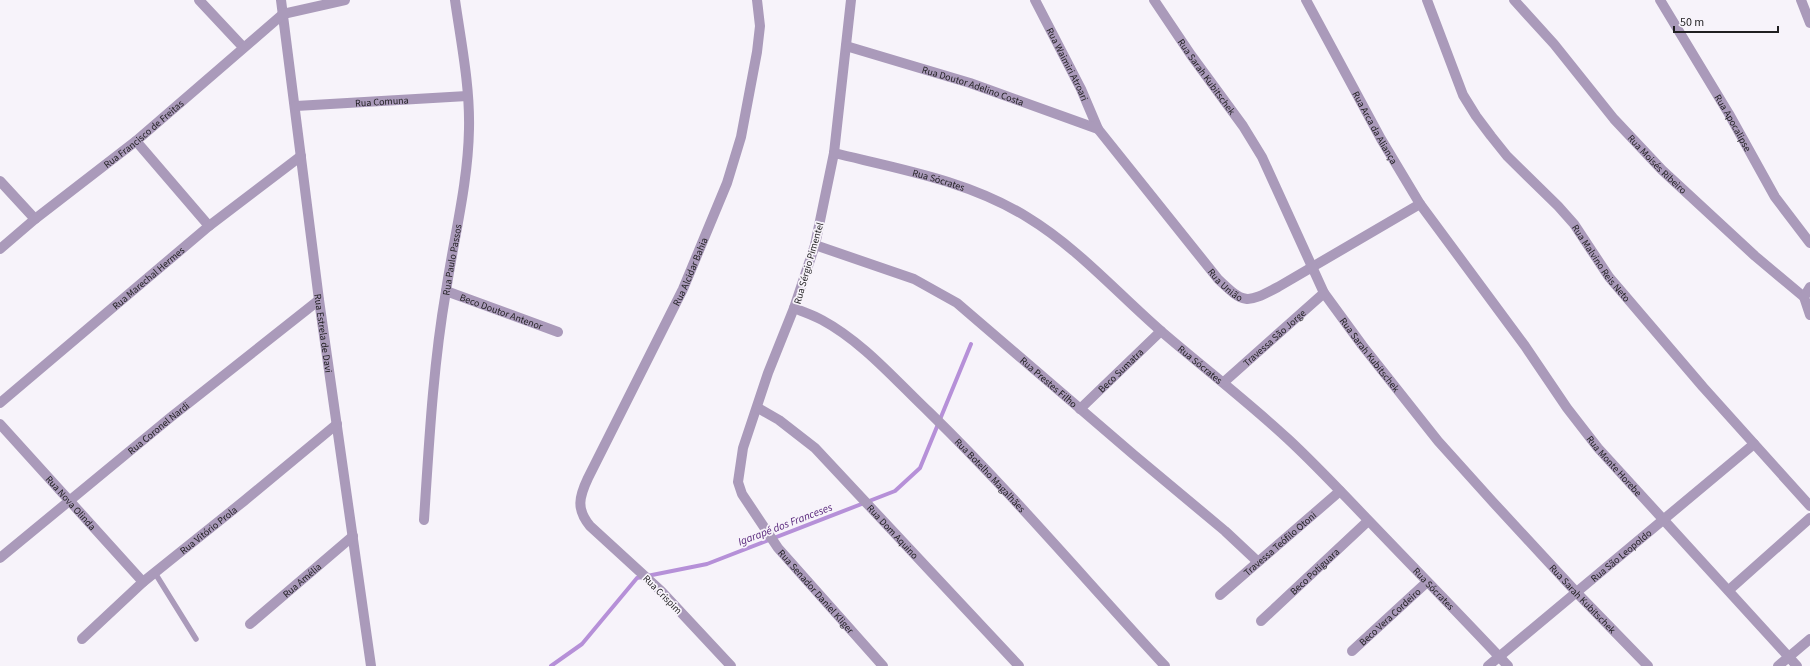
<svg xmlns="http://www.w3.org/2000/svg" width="1810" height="666" viewBox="0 0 1810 666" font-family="'Source Sans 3',sans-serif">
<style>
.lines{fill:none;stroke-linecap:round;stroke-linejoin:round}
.stream{stroke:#b690d8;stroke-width:4}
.service{stroke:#aa9aba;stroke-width:5.5}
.minor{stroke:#aa9aba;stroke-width:10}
.labels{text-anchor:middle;stroke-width:3.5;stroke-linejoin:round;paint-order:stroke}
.street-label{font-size:10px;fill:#201f21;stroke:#f7f3fa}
.water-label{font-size:11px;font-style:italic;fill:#58267b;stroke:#f7f3fa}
</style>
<rect width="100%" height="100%" fill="#f7f3fa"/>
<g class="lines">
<polyline class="stream" points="551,666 582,644 637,578 707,564 895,491 920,468 971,344"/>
<polyline class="service" points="155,573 196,639"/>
<g class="minor">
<polyline points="199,0 243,47"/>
<path id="s1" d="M281 0 319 300 371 666"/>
<path id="s2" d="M851 0 834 153 815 245 794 308 768 373 743 448 738 482 742 494 778 548 883 666"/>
<path id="s3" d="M1035 0 1081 89 1098 129 1218 279C1244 304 1246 304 1278 287L1420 204"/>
<path id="s4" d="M1154 0 1191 55 1243 126 1262 157 1324 293 1362 345 1438 441 1492 501 1577 593 1648 666"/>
<path id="s5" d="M1306 0 1381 139 1420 204 1525 346 1567 408 1598 448 1797 666"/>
<path id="s6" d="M1427 0 1463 95 1476 116 1491 136 1507 156 1558 206 1574 224 1609 277 1703 387 1810 506"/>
<path id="s7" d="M1514 0 1554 44 1614 119 1662 170 1755 256 1804 297 1810 315"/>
<path id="s8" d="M1660 0 1729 114 1775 197 1810 243"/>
<polyline points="1801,0 1810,23"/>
<path id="s9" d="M846 46 970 83 1098 129"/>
<path id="s10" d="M296 106 467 96"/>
<polyline points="136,141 209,226"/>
<path id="s11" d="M834 153C900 169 969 181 1027 217 1078 248 1117 293 1162 332 1204 368 1247 401 1288 439 1316 465 1343 494 1370 522 1416 570 1463 618 1508 666"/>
<polyline points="0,181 35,219"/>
<path id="s12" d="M815 245 914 279 957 303 1134 455 1225 531 1257 561"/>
<path id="s13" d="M0 249 35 219 136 141 283 14 345 0"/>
<path id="s14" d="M446 291 558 332"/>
<polyline points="1804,297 1810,287"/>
<path id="s15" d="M794 308C803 312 813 315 822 320 863 342 896 381 930 413 1012 493 1087 582 1165 666"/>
<path id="s16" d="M1224 382 1324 293"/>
<path id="s17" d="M0 403 209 226 301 156"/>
<path id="s18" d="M758 408 779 420 815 448 1019 666"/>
<path id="s19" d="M1080 409 1161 331"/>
<path id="s20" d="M0 424 143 582"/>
<path id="s21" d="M424 520C429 443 433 366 446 291 454 237 468 184 469 129 470 86 461 42 455 0"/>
<path id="s22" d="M0 558 171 417 319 300"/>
<polyline points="1729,590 1810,518"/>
<path id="s23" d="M1220 595 1340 491"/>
<path id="s24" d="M1261 621 1368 521"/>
<path id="s25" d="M250 624 353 536"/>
<path id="s26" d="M82 639 143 582 244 501 337 424"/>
<path id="s27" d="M1352 651 1427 582"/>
<path id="s28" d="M731 666 661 591 590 526C576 509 579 497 588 478L683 289 727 183 741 137 757 52 760 26 757 0"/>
<path id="s29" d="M1488 666 1754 444"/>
<polyline points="1778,666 1810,639"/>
</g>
</g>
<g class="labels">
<g class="street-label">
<text dy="4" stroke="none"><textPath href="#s3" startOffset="72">Rua Waimiri Atroari</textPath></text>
<text dy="4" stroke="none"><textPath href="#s4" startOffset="93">Rua Sarah Kubitschek</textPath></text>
<text dy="4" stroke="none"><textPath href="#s9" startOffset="133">Rua Doutor Adelino Costa</textPath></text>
<text dy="4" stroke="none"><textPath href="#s10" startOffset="86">Rua Comuna</textPath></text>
<text dy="4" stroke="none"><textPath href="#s8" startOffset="143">Rua Apocalipse</textPath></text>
<text dy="4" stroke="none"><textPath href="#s5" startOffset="145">Rua Arca da Aliança</textPath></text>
<text dy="4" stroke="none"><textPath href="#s13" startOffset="184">Rua Francisco de Freitas</textPath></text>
<text dy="4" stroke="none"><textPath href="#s7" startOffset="218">Rua Moisés Ribeiro</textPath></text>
<text dy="4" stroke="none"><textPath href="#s11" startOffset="108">Rua Sócrates</textPath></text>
<text dy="4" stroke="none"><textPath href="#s21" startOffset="262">Rua Paulo Passos</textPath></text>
<text transform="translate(808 263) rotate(-74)" y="4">Rua Sérgio Pimentel</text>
<text dy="4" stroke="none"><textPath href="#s6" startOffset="320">Rua Malvino Reis Neto</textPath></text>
<text dy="4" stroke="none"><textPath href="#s28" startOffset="481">Rua Alcidar Bahia</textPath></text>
<text dy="4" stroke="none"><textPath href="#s17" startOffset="194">Rua Marechal Hermes</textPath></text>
<text dy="4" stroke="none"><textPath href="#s3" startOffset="345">Rua União</textPath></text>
<text dy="4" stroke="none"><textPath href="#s14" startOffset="59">Beco Doutor Antenor</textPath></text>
<text dy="4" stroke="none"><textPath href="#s1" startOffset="336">Rua Estrela de Davi</textPath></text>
<text dy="4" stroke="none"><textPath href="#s16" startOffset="67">Travessa São Jorge</textPath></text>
<text dy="4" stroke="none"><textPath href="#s4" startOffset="417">Rua Sarah Kubitschek</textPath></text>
<text dy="4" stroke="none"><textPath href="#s11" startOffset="432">Rua Sócrates</textPath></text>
<text dy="4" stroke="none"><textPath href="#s19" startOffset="56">Beco Sumatra</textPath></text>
<text dy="4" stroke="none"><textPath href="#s12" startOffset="275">Rua Prestes Filho</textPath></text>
<text dy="4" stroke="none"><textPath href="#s22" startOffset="205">Rua Coronel Nardi</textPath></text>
<text dy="4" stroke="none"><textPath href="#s5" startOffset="560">Rua Monte Horebe</textPath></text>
<text dy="4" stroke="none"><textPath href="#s15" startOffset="260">Rua Botelho Magalhães</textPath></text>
<text dy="4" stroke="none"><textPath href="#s20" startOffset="106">Rua Nova Olinda</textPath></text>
<text dy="4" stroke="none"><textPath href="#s26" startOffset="167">Rua Vitório Prola</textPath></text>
<text dy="4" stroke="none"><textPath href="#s18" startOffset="184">Rua Dom Aquino</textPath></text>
<text dy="4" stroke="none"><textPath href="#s23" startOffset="79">Travessa Teófilo Otoni</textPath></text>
<text dy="4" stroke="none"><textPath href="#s29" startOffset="173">Rua São Leopoldo</textPath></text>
<text dy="4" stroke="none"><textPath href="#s24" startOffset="73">Beco Potiguara</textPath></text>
<text dy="4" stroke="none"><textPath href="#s25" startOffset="68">Rua Amélia</textPath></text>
<text dy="4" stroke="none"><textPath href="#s11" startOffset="756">Rua Sócrates</textPath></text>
<text dy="4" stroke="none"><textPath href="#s2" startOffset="633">Rua Senador Daniel Kliger</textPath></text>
<text transform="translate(663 594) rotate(45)" y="4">Rua Crispim</text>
<text dy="4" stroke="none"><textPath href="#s4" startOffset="741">Rua Sarah Kubitschek</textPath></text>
<text dy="4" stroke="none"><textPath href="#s27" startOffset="51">Beco Vera Cordeiro</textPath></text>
</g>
<g class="water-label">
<text transform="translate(785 524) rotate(-21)" y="4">Igarapé dos Franceses</text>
</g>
</g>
<path d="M1674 26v6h104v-6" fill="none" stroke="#201f21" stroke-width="2"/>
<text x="1680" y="26" font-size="12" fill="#201f21" stroke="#f7f3fa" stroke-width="3" paint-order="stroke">50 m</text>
</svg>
